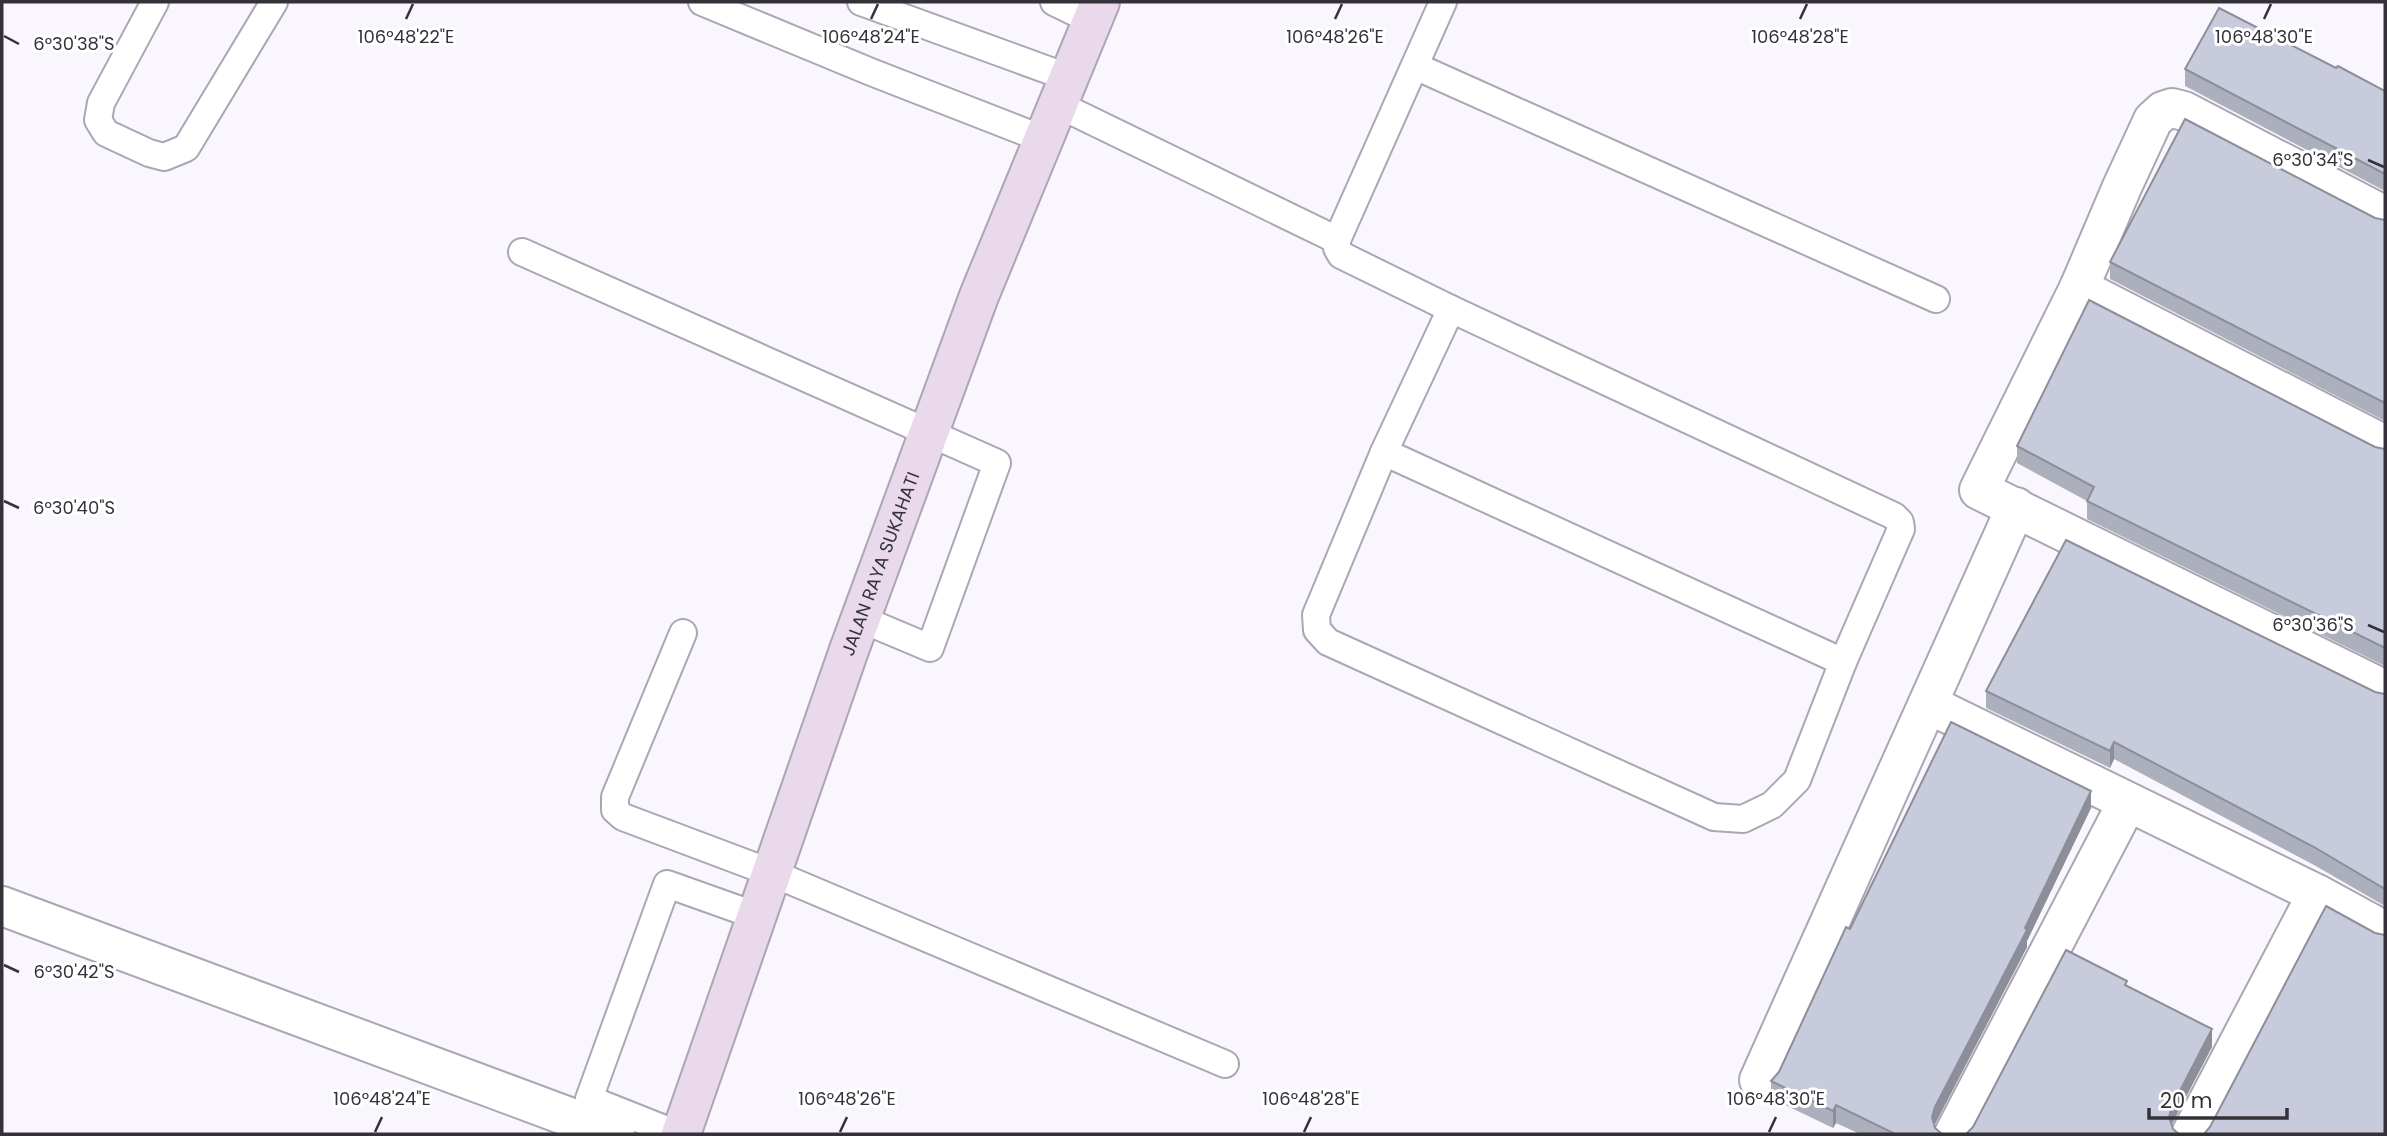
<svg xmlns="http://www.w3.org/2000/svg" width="2387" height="1136" viewBox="0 0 2387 1136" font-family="Poppins,sans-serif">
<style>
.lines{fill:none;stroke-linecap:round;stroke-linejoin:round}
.service-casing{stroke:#aba6b5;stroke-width:30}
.minor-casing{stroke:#aba6b5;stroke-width:42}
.secondary-casing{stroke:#aba6b5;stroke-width:42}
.service{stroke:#fff;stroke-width:26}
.minor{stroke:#fff;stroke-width:38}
.secondary{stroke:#e9d9ea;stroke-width:38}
.wall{fill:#acafbc}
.shaded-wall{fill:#8c8e99}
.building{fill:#c8cbdb;stroke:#8c8e99;stroke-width:2}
.ticks{fill:none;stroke:#343238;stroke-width:2.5}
.labels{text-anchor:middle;stroke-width:6;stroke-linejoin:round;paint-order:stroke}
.street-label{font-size:18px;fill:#343238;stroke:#fff}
.ticks-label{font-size:18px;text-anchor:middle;fill:#343238;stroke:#fff;stroke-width:6;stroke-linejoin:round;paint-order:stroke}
</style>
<rect width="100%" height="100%" fill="#f9f6fd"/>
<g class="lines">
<g class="service-casing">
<g id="service">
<polyline points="155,2 101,103 98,120 106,133 149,153 164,157 186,148 274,2"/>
<polyline points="702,2 871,72 1043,139"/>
<polyline points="861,2 1067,77"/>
<polyline points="1054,2 1091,20"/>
<polyline points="1415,66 1936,299"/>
<polyline points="1057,104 1337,240"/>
<polyline points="522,252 997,463 930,648 861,619"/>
<polyline points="1451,309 1384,452 1316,615 1317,630 1328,642 1714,817 1743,819 1772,805 1797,780 1843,662"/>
<polyline points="1384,452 1843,662 1901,529 1900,522 1894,516 1451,309 1341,255 1337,248 1337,240 1443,2"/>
<polyline points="683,633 615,797 615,810 623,817 772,873 1225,1064"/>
<polyline points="677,1134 589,1099 667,884 757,916"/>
</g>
</g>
<g class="minor-casing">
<g id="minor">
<polyline points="2385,216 2184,111 2172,108 2163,111 2153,120 2122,187 2079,288 1979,490 2385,690"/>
<polyline points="2079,288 2385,445"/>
<polyline points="1928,704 2317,894 2385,931"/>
<polyline points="2,906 615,1134"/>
<polyline points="1759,1080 2016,507"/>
<polyline points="1954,1134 2127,803"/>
<polyline points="2191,1134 2317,894"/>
</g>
</g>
<g class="secondary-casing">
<g id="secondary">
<path id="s1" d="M681 1134 849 650 979 296 1100 2"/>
</g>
</g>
<use href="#service" class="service"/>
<use href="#minor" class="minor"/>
<use href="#secondary" class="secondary"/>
</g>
<g class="wall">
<polygon points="2336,68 2385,91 2385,191 2185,86 2185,69"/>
<polygon points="2375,218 2385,220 2385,421 2110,279 2110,262"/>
<polygon points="2017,446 2375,447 2385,449 2385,666 2087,519 2087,501 2017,463"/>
<polygon points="1986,691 2375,692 2385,694 2385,906 2314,865 2114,759 2110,768 1986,708"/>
<polygon points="2091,808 2027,941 2027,947 1935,1124 1935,1128 1942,1134 1860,1134 1836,1123 1833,1128 1771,1098 1771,1081 1779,1072 1850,929"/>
</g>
<g class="shaded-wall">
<polygon points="2114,742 2114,759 2110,768 2110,751"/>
<polygon points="2091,791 2091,808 2027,941 2027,947 1935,1124 1932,1117 1935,1107 2025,928"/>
<polygon points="2212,1029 2212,1047 2172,1124 2169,1117 2172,1106"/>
<polygon points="1836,1105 1836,1123 1833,1128 1833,1111"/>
</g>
<g class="building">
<polygon points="2219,8 2336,68 2338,66 2385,91 2385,174 2185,69"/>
<polygon points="2185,119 2375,218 2385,220 2385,403 2110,262"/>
<polygon points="2089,300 2375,447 2385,449 2385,648 2087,501 2094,487 2017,446"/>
<polygon points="2066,540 2375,692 2385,694 2385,889 2314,847 2114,742 2110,751 1986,691"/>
<polygon points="1951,722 2091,791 2025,928 2027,930 1935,1107 1932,1117 1935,1128 1942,1134 1895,1134 1836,1105 1833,1111 1771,1081 1779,1072 1846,927 1850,929"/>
<polygon points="2326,906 2375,933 2385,935 2385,1134 2204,1134 2210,1127"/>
<polygon points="2066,950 2127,981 2125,985 2212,1029 2172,1106 2169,1117 2173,1129 2179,1134 1966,1134 1973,1127"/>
</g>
<path class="ticks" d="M406 19 413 4M871 19 878 4M1335 19 1342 4M1800 19 1807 4M2264 19 2271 4M4 36 19 44M2368 160 2384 167M4 501 19 508M2368 625 2384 632M4 965 19 972M375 1132 382 1117M840 1132 847 1117M1304 1132 1311 1117M1769 1132 1776 1117"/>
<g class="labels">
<g class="street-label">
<text dy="6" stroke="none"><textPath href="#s1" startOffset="604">JALAN RAYA SUKAHATI</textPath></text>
</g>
</g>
<g class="ticks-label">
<text x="871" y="43">106°48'24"E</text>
<text x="1335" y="43">106°48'26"E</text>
<text x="1800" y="43">106°48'28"E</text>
<text x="2264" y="43">106°48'30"E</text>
<text x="406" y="43">106°48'22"E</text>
<text x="74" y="50">6°30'38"S</text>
<text x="2313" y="166">6°30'34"S</text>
<text x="74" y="514">6°30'40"S</text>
<text x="2313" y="631">6°30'36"S</text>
<text x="74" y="978">6°30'42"S</text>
<text x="382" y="1105">106°48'24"E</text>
<text x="847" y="1105">106°48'26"E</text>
<text x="1311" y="1105">106°48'28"E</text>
<text x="1776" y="1105">106°48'30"E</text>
</g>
<rect width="2387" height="1136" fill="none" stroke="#343238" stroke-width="7"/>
<path d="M2149 1108v10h138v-10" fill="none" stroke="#343238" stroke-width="3.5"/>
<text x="2160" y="1108" font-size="21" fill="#343238" stroke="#ffffff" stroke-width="5" paint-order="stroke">20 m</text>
</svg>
